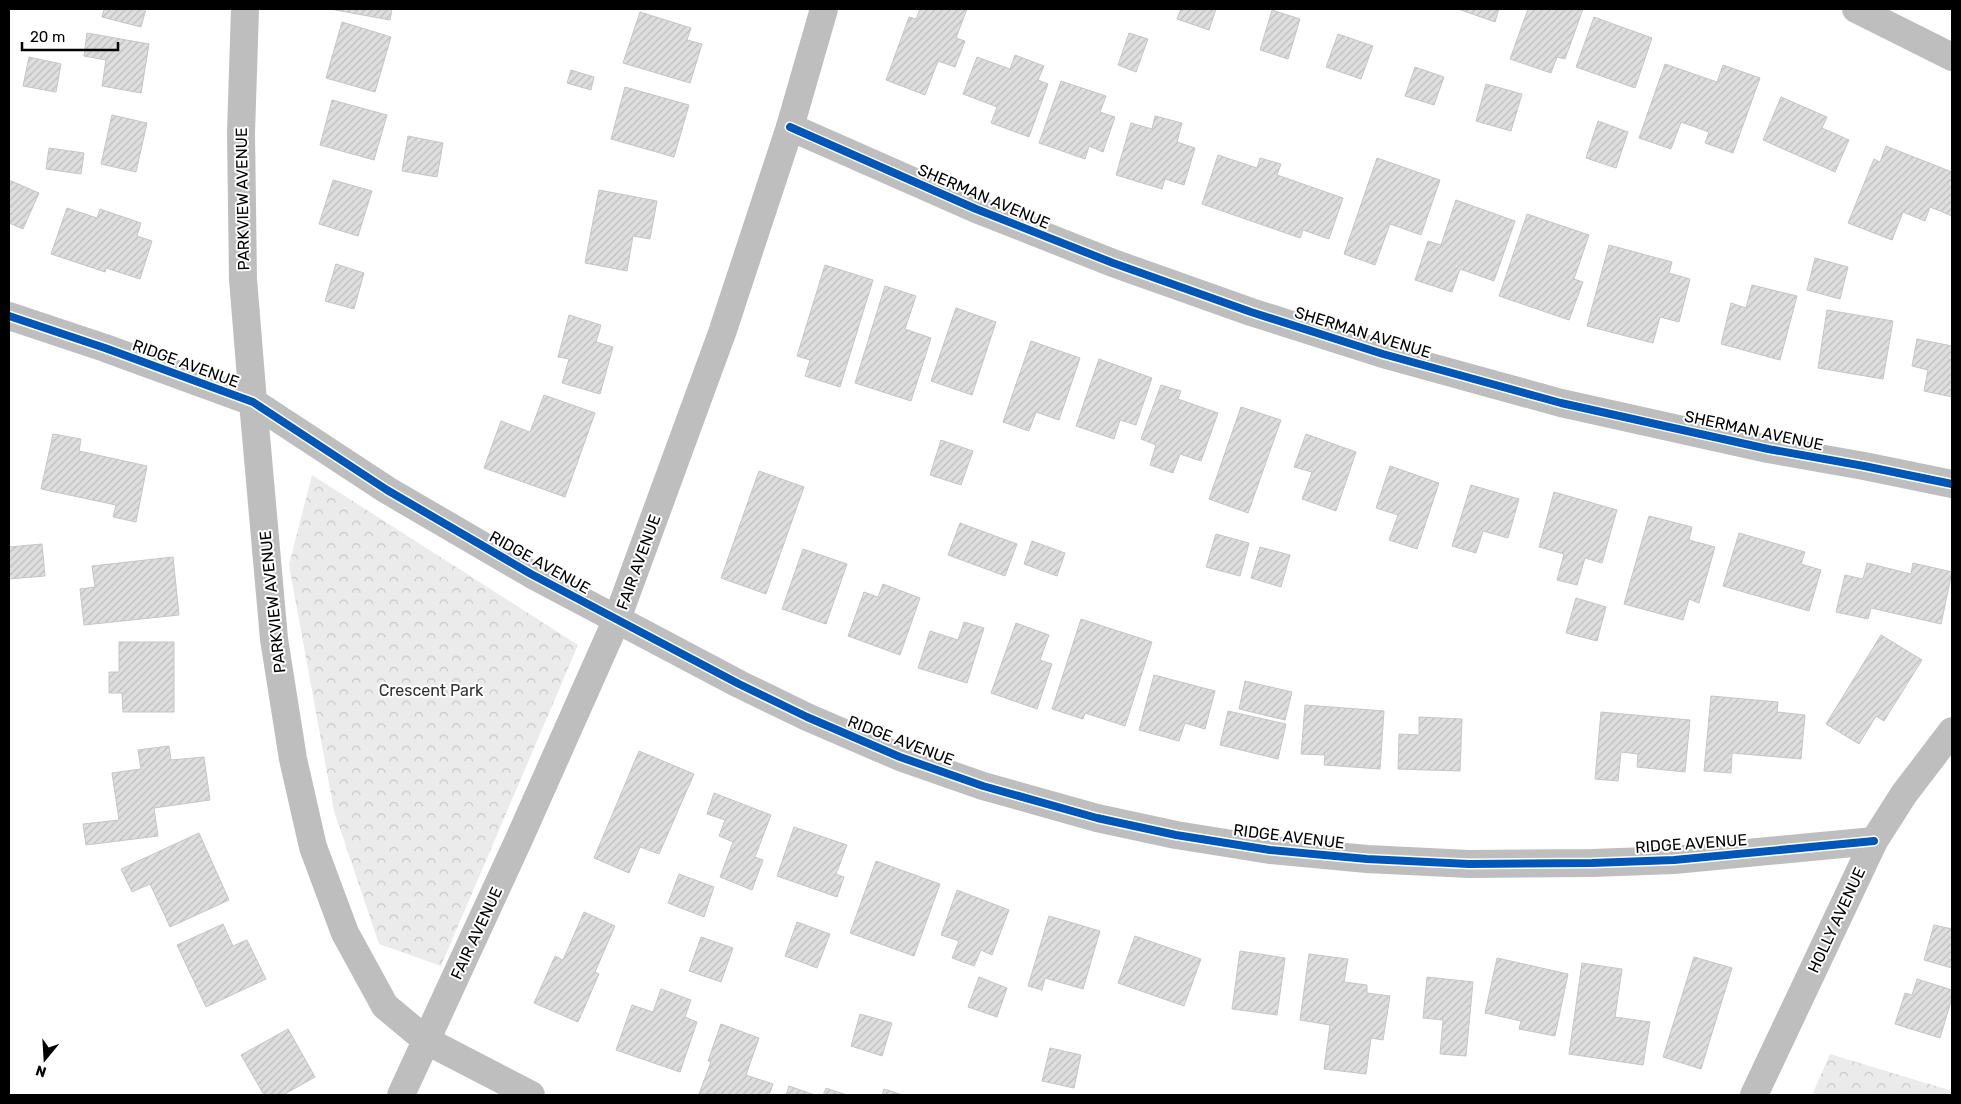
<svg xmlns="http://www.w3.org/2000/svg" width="1961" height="1104" viewBox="0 0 1961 1104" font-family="Rubik,sans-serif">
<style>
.park{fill:url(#park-crowns)}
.building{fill:url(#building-hatch);stroke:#c6c6c6}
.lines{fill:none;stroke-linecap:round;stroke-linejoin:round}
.minor{stroke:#bebebe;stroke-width:28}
.cycleway-casing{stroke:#fff;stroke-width:11}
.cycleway{stroke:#0057b8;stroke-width:8}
.labels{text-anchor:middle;stroke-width:4;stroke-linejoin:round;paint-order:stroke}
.street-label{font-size:16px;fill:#000;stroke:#fff}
.park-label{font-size:16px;fill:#313131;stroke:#fff}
</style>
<defs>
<pattern id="park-crowns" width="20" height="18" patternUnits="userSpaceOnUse" patternTransform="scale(1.25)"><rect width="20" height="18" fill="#ebebeb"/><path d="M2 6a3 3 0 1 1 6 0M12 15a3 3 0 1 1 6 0" fill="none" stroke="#c8c8c8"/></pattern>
<pattern id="building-hatch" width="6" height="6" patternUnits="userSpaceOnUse" patternTransform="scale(1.25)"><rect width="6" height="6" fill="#dedede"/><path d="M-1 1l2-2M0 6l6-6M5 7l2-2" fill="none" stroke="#bdbdbd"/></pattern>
</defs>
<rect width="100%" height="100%" fill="#fff"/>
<g class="park">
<polygon points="312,475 578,645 441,966 379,944 334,811 289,565"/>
<polygon points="1830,1054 1952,1091 1952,1095 1812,1095"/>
</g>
<g class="building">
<polygon points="104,9 146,9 141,27 102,17"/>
<polygon points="330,9 392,9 390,20"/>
<polygon points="920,9 967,9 956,38 965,41 955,67 938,61 925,95 886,80 909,17 916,19"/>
<polygon points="1181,9 1216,9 1209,30 1177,19"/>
<polygon points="1458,9 1499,9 1495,22"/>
<polygon points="1528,9 1583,9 1565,59 1557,57 1551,73 1510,59"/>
<polygon points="1272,10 1300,19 1288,59 1260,50"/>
<polygon points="640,12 691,28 687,40 702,44 690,83 623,63"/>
<polygon points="1594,17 1652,38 1635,88 1576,67"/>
<polygon points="342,22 391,37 375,92 326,78"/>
<polygon points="87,33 149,44 141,93 102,86 106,60 84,56"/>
<polygon points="1129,33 1148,39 1136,72 1118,65"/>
<polygon points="1338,34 1373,46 1361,79 1326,67"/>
<polygon points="1015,55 1044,66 1038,80 1048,84 1029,137 991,123 997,107 963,94 977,57 1010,69"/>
<polygon points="29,57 61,64 56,92 23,86"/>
<polygon points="1665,64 1717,82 1723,65 1760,78 1733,153 1705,143 1709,132 1681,122 1671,149 1639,138"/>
<polygon points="1415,67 1444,77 1434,105 1405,96"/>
<polygon points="571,70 594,77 591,90 567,83"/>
<polygon points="1061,81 1106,96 1100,112 1115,117 1103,152 1089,146 1085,159 1039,143"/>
<polygon points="1486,84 1522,94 1511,131 1476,121"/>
<polygon points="625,87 689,105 674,157 611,139"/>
<polygon points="1781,97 1827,117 1822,128 1849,140 1835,172 1763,140"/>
<polygon points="332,100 387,115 374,160 320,145"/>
<polygon points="112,115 147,123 136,172 101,164"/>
<polygon points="1155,116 1182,123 1177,142 1195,148 1184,185 1165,179 1162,189 1116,175 1131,123 1152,129"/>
<polygon points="1598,121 1628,132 1616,168 1586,158"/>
<polygon points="408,136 443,143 437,177 402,171"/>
<polygon points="1886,146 1952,172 1952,216 1930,207 1925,221 1903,212 1892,240 1848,223 1874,159 1880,162"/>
<polygon points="49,148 84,153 81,174 46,169"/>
<polygon points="1218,155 1257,168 1260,158 1281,164 1277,175 1343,198 1329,239 1303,230 1300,238 1202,204"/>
<polygon points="1377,158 1440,180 1421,235 1390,224 1375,265 1344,254"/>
<polygon points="9,180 39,193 23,229 9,223"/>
<polygon points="333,180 372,191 358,236 319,224"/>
<polygon points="599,190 657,201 650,239 633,236 627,271 585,263"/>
<polygon points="1456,200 1515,221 1494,281 1460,269 1452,292 1415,280 1428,241 1441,245"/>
<polygon points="67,208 97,218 100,209 141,223 137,236 152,241 140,279 106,268 105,272 51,254"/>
<polygon points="1527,214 1589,235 1574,279 1583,282 1569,320 1499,296"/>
<polygon points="1609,245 1672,262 1669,273 1690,279 1679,322 1660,317 1653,343 1587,326"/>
<polygon points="1815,258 1848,267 1840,299 1807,290"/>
<polygon points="336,264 364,273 354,309 325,301"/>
<polygon points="825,265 873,280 840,387 805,376 810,360 797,356"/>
<polygon points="1752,285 1797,296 1780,360 1721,344 1731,303 1746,308"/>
<polygon points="885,286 916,296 905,329 931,338 911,401 855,383"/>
<polygon points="956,308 996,322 972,395 931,381"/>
<polygon points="1827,310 1893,321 1883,379 1818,368"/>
<polygon points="569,315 601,325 596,342 613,347 600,394 562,383 569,359 558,357"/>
<polygon points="1917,339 1952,346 1952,397 1924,391 1928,370 1912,366"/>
<polygon points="1031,341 1080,358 1059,420 1036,412 1029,431 1003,422"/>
<polygon points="1099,359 1152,378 1136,425 1120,420 1114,439 1076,426"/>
<polygon points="1161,385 1181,391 1178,399 1218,413 1201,461 1180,454 1173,473 1150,465 1156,445 1141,439"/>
<polygon points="544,395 595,413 565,497 484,468 501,421 530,432"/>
<polygon points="1241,407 1281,420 1248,513 1209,499"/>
<polygon points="53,434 81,439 79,451 147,466 136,522 113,517 116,505 41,489"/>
<polygon points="1306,434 1356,452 1336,511 1302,499 1312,472 1294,467"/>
<polygon points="941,440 973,451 961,485 930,475"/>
<polygon points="1390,466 1439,483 1417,549 1389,540 1398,515 1376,508"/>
<polygon points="759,471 804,487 766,594 721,578"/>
<polygon points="1471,485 1519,499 1508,538 1483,531 1476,553 1452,546"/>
<polygon points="1554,492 1617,510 1602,563 1585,558 1577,585 1557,580 1564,554 1539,547"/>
<polygon points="1649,516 1692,527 1689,540 1715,547 1699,603 1689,599 1683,620 1624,604"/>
<polygon points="960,523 1017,544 1005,576 948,555"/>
<polygon points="1739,533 1805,552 1801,564 1821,570 1809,611 1723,586"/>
<polygon points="1216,534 1249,543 1240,576 1206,567"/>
<polygon points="1032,541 1065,553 1057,576 1024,564"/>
<polygon points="42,544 45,576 9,579 9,547"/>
<polygon points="1260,547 1290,555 1281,587 1251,578"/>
<polygon points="803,549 847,564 826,624 782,609"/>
<polygon points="173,557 179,615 84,625 80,589 95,587 92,566"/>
<polygon points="1867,563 1911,574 1913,563 1952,572 1941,624 1871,608 1868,619 1836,612 1845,575 1863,579"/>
<polygon points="883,584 920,598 900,655 848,636 864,592 878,597"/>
<polygon points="1576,598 1606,607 1597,641 1566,633"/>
<polygon points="1081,619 1152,642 1125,726 1085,713 1083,719 1052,709"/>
<polygon points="964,622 984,628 967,683 918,668 930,631 958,640"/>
<polygon points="1016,623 1049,635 1040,660 1052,664 1037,709 991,693"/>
<polygon points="1881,635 1922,660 1884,721 1876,716 1859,744 1826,724"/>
<polygon points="119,642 174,642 174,712 123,712 122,693 109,693 109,672 119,672"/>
<polygon points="1154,675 1215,691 1205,729 1185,723 1179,741 1139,730"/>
<polygon points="1245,681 1292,692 1285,720 1239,709"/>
<polygon points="1711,696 1778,702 1777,712 1805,715 1801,759 1732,753 1731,773 1704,771"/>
<polygon points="1305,705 1384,711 1380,769 1324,765 1325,755 1301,754"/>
<polygon points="1228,711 1286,724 1278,759 1220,745"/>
<polygon points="1601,712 1690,720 1685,772 1637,767 1638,754 1621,752 1618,781 1595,779"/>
<polygon points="1419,717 1462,719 1460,771 1398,769 1399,734 1419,735"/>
<polygon points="169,746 171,760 204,757 210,800 154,808 158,836 86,845 83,824 119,820 112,773 141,769 138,750"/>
<polygon points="639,751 694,774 659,854 640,847 629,873 594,858"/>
<polygon points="714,793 771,815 755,857 763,860 752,890 720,877 733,842 719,836 725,820 707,814"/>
<polygon points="794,827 847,845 836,874 844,877 837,897 777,876"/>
<polygon points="199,833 229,900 170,927 150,884 132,892 121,869"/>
<polygon points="876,861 940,884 914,956 850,933"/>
<polygon points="679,874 714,887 704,917 668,903"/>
<polygon points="957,890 1009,910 992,955 981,950 974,966 952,958 959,941 941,935"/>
<polygon points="584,912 615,926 595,972 599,974 578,1022 534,1003 555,956 563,960"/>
<polygon points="1049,916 1100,931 1083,989 1045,978 1042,990 1028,986"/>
<polygon points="797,922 830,934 817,968 785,956"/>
<polygon points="223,924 233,946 247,940 266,979 206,1007 177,945"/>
<polygon points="1934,925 1952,929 1952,968 1924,960"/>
<polygon points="1135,936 1201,959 1184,1006 1118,983"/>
<polygon points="701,937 733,948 721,982 689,971"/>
<polygon points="1240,951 1285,958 1277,1015 1232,1009"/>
<polygon points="1309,954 1348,959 1344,982 1367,985 1367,993 1390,996 1383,1040 1371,1038 1366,1074 1324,1069 1330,1025 1300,1020"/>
<polygon points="1694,957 1732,968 1701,1069 1663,1057"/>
<polygon points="1497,958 1568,974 1555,1036 1519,1029 1521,1021 1485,1013"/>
<polygon points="1582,963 1622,969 1615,1017 1650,1022 1643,1065 1569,1054"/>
<polygon points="979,977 1007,988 997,1017 968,1007"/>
<polygon points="1427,977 1473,982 1466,1056 1440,1054 1443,1020 1423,1018"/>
<polygon points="1917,979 1952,990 1952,998 1940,1038 1895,1024 1905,993 1912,995"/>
<polygon points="661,989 691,1000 685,1017 697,1022 680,1072 616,1050 632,1005 653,1012"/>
<polygon points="860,1014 892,1023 882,1056 851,1046"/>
<polygon points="721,1024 759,1038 746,1075 773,1084 769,1095 699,1094 711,1062 708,1061"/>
<polygon points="288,1029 315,1077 283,1095 264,1095 241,1055"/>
<polygon points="1050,1048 1081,1055 1074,1088 1042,1081"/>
<polygon points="789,1086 815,1095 786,1095"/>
<polygon points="826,1088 847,1095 823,1095"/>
<polygon points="884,1089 903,1095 882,1095"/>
</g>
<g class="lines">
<g class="minor">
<polyline points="245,9 241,133 243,279 253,402 274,639 293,759 313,847 345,933 385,1006 427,1041 531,1095"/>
<polyline points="1856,9 1952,57"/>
<polyline points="790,127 976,209 1113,263 1251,312 1383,354 1561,403 1768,449 1864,466 1952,484"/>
<polyline points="9,316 105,348 253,402 387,490 531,574 739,684 807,717 900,757 983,786 1097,818 1176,835 1270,850 1367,859 1469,864 1592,863 1674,860 1874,841"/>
<polyline points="401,1095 520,837 617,619 722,333 790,127 824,9"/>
<polyline points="1754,1095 1874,841 1904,794 1952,731"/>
</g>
<g class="cycleway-casing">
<g id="cycleway">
<polyline points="790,127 976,209 1113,263 1251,312 1383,354 1561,403 1768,449 1864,466 1952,484"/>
<polyline points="9,316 105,348 253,402 387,490 531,574 739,684 807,717 900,757 983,786 1097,818 1176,835 1270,850 1367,859 1469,864 1592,863 1674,860 1874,841"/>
</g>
</g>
<use href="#cycleway" class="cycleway"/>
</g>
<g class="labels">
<g class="street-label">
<text transform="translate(984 196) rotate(23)" y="6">SHERMAN AVENUE</text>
<text transform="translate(242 199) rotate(-91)" y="6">PARKVIEW AVENUE</text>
<text transform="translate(1363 332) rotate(17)" y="6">SHERMAN AVENUE</text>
<text transform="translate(186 363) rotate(20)" y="6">RIDGE AVENUE</text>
<text transform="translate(1754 430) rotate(12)" y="6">SHERMAN AVENUE</text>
<text transform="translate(540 562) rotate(29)" y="6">RIDGE AVENUE</text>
<text transform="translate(638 562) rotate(-70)" y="6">FAIR AVENUE</text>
<text transform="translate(272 602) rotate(-96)" y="6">PARKVIEW AVENUE</text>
<text transform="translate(901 740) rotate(21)" y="6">RIDGE AVENUE</text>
<text transform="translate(1289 836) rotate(7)" y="6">RIDGE AVENUE</text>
<text transform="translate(1691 843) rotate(-4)" y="6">RIDGE AVENUE</text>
<text transform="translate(1836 920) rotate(-65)" y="6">HOLLY AVENUE</text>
<text transform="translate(476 933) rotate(-65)" y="6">FAIR AVENUE</text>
</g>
<g class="park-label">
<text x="431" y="696">Crescent Park</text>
</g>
</g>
<rect width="1961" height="1104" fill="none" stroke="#000000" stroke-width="20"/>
<g transform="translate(45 1059) rotate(198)" stroke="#ffffff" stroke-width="4" paint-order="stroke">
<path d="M0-4L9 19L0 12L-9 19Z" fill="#000000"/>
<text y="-8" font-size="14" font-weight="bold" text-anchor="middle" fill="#000000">N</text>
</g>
<path d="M22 42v8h96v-8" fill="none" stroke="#000000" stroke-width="2.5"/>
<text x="30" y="42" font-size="15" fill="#000000" stroke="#ffffff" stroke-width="4" paint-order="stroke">20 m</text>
</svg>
